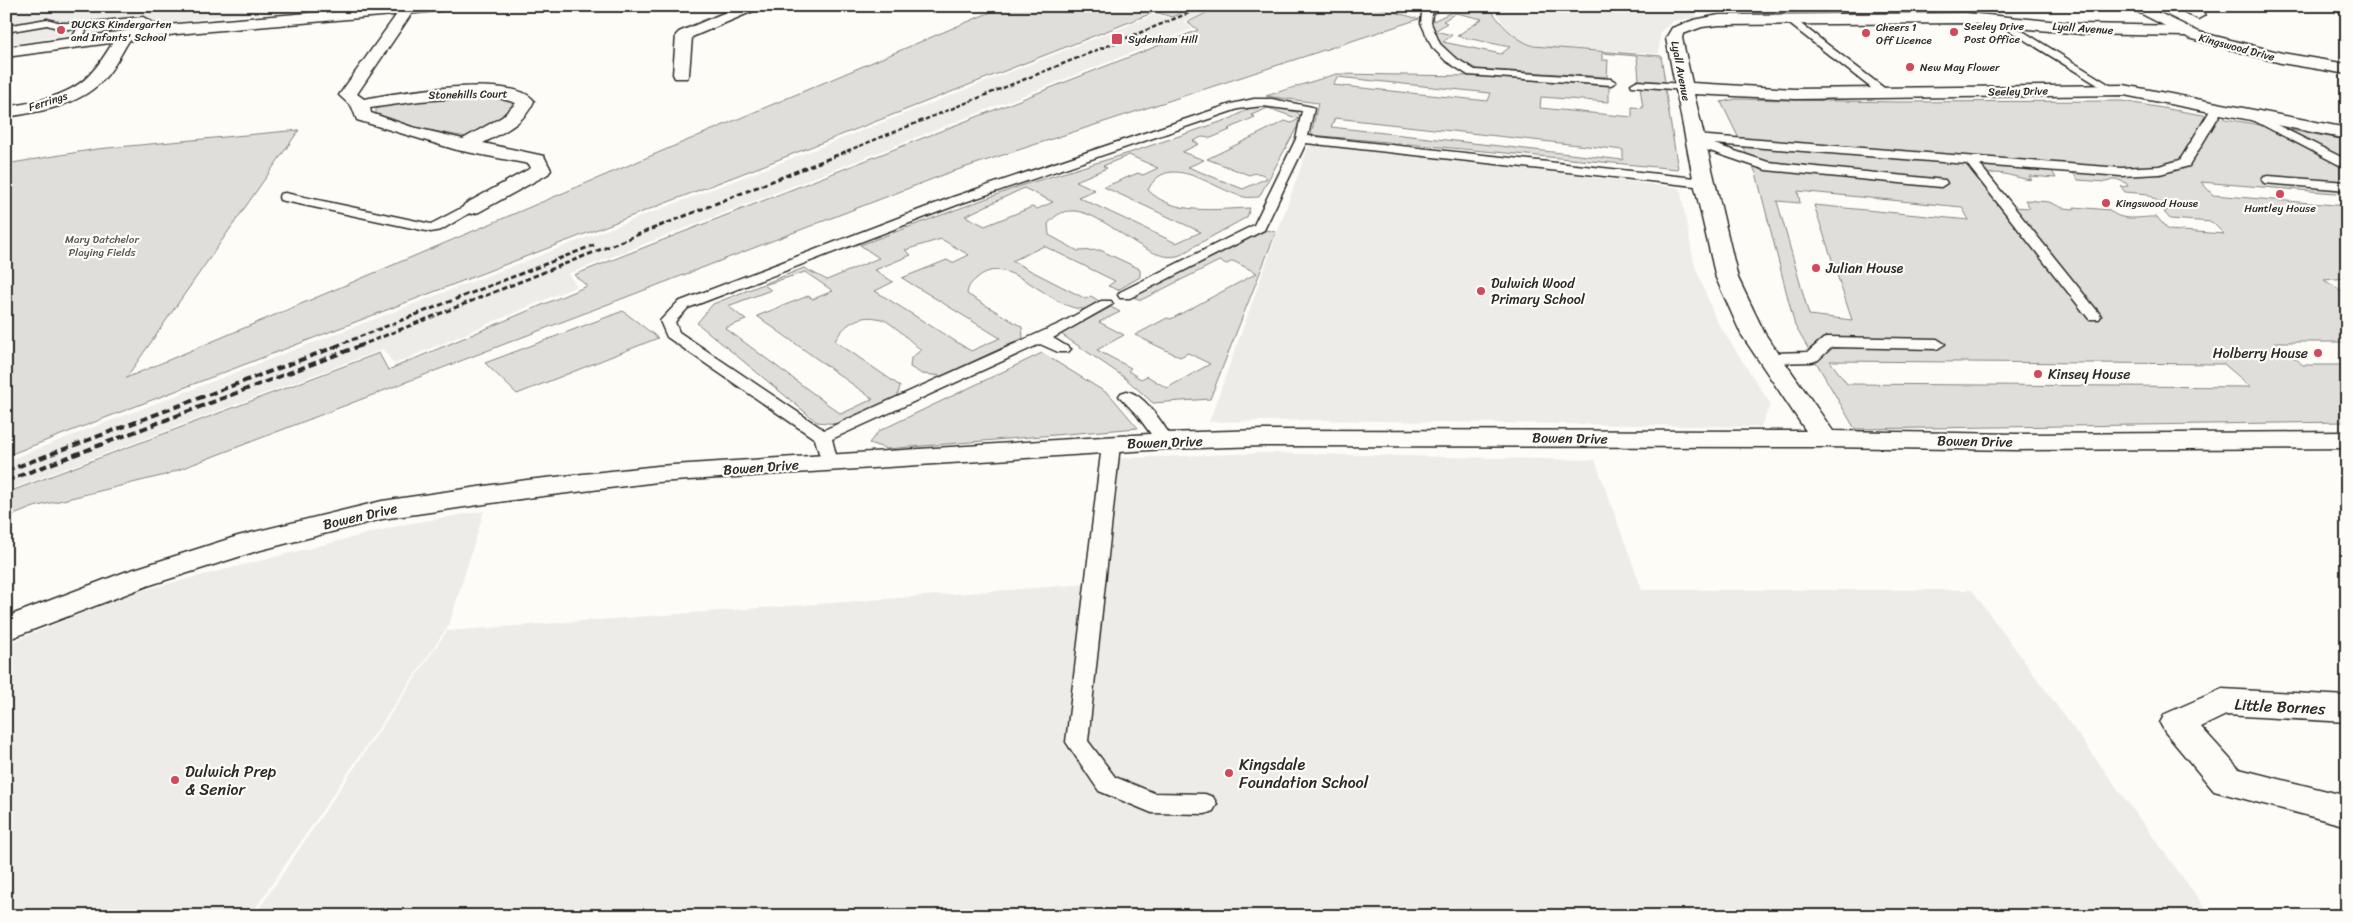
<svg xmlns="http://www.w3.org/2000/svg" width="2353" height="922" viewBox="0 0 2353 922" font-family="Sriracha,sans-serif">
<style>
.built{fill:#edece8}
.green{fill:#dfdeda;stroke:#858482;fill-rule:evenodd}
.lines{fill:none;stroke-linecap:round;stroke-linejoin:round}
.service-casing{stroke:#2b2b2b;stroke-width:3}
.minor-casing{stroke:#2b2b2b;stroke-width:3}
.tertiary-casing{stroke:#2b2b2b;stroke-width:3}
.service{fill:#fdfcf7;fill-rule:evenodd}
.minor{fill:#fdfcf7;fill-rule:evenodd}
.tertiary{fill:#fdfcf7;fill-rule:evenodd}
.rail-far2{stroke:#2b2b2b;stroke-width:2.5;stroke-dasharray:4.5 2.5;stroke-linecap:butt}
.rail-far1{stroke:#2b2b2b;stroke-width:3;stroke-dasharray:5.5 3;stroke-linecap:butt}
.rail{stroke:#2b2b2b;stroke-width:4;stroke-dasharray:8 4;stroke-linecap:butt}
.poi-dot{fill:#d1495b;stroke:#fdfcf7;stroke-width:2}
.labels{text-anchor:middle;stroke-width:4.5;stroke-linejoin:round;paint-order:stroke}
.far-poi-label{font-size:11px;fill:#2b2b2b;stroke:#fdfcf7;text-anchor:start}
.far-street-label{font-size:11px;fill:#2b2b2b;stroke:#fdfcf7}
.far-park-label{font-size:11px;fill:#585857;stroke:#fdfcf7}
.poi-label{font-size:14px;fill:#2b2b2b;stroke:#fdfcf7;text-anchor:start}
.street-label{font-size:14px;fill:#2b2b2b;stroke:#fdfcf7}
.near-street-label{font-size:16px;fill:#2b2b2b;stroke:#fdfcf7}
.near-poi-label{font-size:16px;fill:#2b2b2b;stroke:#fdfcf7;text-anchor:start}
</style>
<rect width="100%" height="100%" fill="#fdfcf7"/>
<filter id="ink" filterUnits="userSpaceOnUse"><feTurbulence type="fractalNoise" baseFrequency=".02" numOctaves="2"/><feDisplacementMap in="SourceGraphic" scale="10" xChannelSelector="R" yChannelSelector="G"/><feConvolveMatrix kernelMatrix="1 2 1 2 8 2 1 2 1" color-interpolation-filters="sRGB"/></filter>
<g filter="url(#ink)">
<g class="built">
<polygon points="6,6 345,6 215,17 6,44"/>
<polygon points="1200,6 1217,6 1184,22 1192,29 568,274 577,286 394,364 383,349 6,491 6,461 770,167 1154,15 1171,18"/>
<polygon points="1491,6 1688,6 1699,17 1673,21 1660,32 1659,54 1534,46 1520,40 1507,28"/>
<polygon points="1310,142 1680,188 1694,263 1716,320 1771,405 1760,427 1316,420 1209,422"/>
<polygon points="1261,453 1595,460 1642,590 1972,590 2211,916 254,916 447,631 1089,584 1101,459"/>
<polygon points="484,511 449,625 250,916 6,916 6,644 136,592 406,524"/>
</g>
<g class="green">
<polygon points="1005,6 1197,6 1172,17 1155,12 762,166 6,456 6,164 97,149 299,130 126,378"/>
<polygon points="1220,6 1373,6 1419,19 948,173 165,475 34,507 6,518 6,493 379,353 388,370 587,286 574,275 1198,30 1188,22"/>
<path d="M1481 6H1488C1501 24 1512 38 1533 46L1661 56 1665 82 1639 80 1637 56 1602 53V60H1608L1607 77 1477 69 1455 59 1440 45 1429 23 1458 9 1481 10ZM1456 13 1482 19 1457 36 1510 47 1501 54 1443 42 1452 35 1435 31 1447 23 1443 21Z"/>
<path d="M1336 74 1472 76 1609 86V102L1541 97 1540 108 1632 117V107L1643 108 1640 87 1665 89 1678 169 1311 135 1318 103 1266 96ZM1337 77 1490 93H1491L1488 101 1333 85ZM1335 118 1623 150V160L1331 127Z"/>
<path d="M478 95 504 97 514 100C508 119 484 132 466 137L406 126 376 114V109L393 102Z"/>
<path d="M1736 99 1896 102 2122 101 2347 140V194L2201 182 2213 195 2347 206V278L2324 280 2347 294V342H2274L2303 365H2347V422L1855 429 1795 326 1756 173 1721 102ZM2052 171 2073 173 2078 180 2106 182 2116 179 2126 183 2128 186 2121 187 2125 192 2148 194C2154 201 2163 202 2170 209L2164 212 2170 219 2212 222 2224 234 2168 230 2157 217C2143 216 2121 223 2110 210L2074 207 2075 209 2063 208 2049 202 2025 200 2030 208 2013 207 1993 179 1986 175C1999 169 2017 179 2032 180L2029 176 2056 178ZM1798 191 1962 207 1969 220 1814 205 1852 320 1809 315 1777 201 1800 203ZM1830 361 2224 364 2251 387 1847 384Z"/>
<path d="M1263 105 1297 112 1302 118 1259 197C1255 197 1248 198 1244 197 1214 190 1168 149 1148 190 1174 216 1216 209 1250 208L1247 217C1229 227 1211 237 1193 247 1189 250 1182 255 1177 256 1138 265 1082 179 1048 224L1049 235 1078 251 1100 250 1140 269V277L1118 290 1108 286 1115 281 1044 246 1012 261 1086 299 1091 296 1099 301C1094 304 1088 310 1082 309 1049 308 1008 250 977 278 971 283 968 286 967 294L1022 327 1023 338 942 376 922 374 910 367 911 358 921 350C912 343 891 321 881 319 860 313 844 324 835 341L900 386 897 398 838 424 817 422 697 323 713 304 804 268 827 280 879 258 860 245 1023 185 1129 153 1232 118 1250 108ZM1268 108 1299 119 1291 123 1285 121 1207 159 1249 175C1256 172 1263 173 1267 178L1243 189 1188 167 1204 160 1182 152 1199 144 1193 141 1202 137 1211 138 1230 130 1228 129 1255 117 1251 115ZM1129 155 1158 168 1143 175 1138 173 1104 187 1201 232 1176 243 1078 197 1095 190 1076 181 1107 168 1103 166ZM1024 188 1053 202 1037 209 1032 207 985 226 965 216ZM941 239 969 255 952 263 947 260 902 278 1000 338 971 351 875 291 893 282 875 270 911 255 905 250ZM805 272 833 291 813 299 808 296 757 316 873 399 841 414 725 328 746 320 728 306 771 290 764 285Z"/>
<polygon points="1267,230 1276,232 1210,399 1153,403 1124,377 1061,334 1111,307 1120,312 1099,322 1124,335 1097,350 1131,368 1128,371 1141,379 1147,376 1167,388 1210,364 1188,353 1180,357 1135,335 1167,318 1171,319 1257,273 1233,261 1227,264 1219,261 1141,300 1133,297"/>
<polygon points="623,311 658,338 517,394 485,363"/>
<polygon points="1042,353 1110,395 1138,428 887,449 869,443 879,431"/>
</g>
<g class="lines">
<g class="service-casing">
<g id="service">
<polygon points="1431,6 1442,6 1432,14 1431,23 1440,44 1454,57 1475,70 1611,79 1616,82 1611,85 1468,75 1446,61 1432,47 1421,23 1422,13"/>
<polygon points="143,17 157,25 152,35 146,35 147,26 141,23 87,29 79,44 75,45 70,42 77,29 61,29 47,25 6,32 6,26 47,19 61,23 83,23"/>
<polygon points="1787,18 1793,18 1888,91 1888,95 1880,95 1787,22"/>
<polygon points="1997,19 2003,19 2118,90 2117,92 2109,92 1997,23"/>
<polygon points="1636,81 1685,84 1690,87 1685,90 1632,86 1631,84"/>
<polygon points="1272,99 1312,107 1314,109 1308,136 1704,179 1710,183 1704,187 1306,143 1264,230 1130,298 1120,298 1118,295 1120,292 1254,225 1296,139 1302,111 1263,106 1238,109 962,203 688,308 675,322 679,332 824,430 1061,323 1101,301 1111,301 1113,304 1053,338 1071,349 1068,352 1058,352 1040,344 832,439 838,463 835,467 823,467 815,439 667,337 660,321 678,302 953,197 1231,104 1254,99"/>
<polygon points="2217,106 2223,109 2189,166 2160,174 2121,176 1980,165 2099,313 2101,316 2099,319 2089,319 1967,164 1714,144 1768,162 1945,180 1947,183 1941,187 1766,170 1704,149 1702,146 1705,143 1691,141 1689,139 1695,135 2121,168 2159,166 2180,160 2211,109"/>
<polygon points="2255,114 2347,160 2347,169 2251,119 2249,117"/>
<polygon points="2268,176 2347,182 2347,190 2264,183 2262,180 2264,177"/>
<polygon points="285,193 431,224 467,205 472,204 478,208 441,230 431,232 280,200 279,197 280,194"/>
<polygon points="1828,337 1937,339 1945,344 1937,349 1832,347 1818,360 1812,362 1770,363 1762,358 1770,353 1808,352 1823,339"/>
<path d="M1127 391C1147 396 1163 425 1174 441L1171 445H1159L1137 415 1119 396 1121 393Z"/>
<polygon points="1111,440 1117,441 1120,445 1088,741 1115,777 1154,793 1205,794 1213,797 1217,804 1213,811 1205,814 1152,813 1099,791 1066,742 1102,445 1105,441"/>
</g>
</g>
<g class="minor-casing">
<g id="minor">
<polygon points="740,6 760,6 758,9 692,37 689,74 687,78 675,78 673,74 676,35 679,32"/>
<polygon points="2173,6 2192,6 2205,15 2198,19"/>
<path d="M402 7H412L414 10 357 94 364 99C394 93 515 73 534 101 525 123 502 133 483 143L544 156 551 170 548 174 479 212 472 214 465 212 462 208 465 204 531 168 529 164 457 150 357 120 352 107 339 95ZM472 97H496L516 103 502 117 463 139 412 127 371 113 370 108 420 101Z"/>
<polygon points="1966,13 2081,24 2184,26 2192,31 2184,36 2081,34 1966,23 1719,25 1702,27 1683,34 1682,38 1692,83 1795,89 2124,85 2347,128 2347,139 2124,95 1795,99 1694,94 1738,278 1765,334 1833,431 2017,434 2347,432 2347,448 2017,450 1825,447 1263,446 1165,449 658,482 527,498 382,519 257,551 147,586 6,640 6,617 125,572 238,536 382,501 527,480 658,466 1165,433 1263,430 1806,431 1741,334 1716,278 1694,183 1666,38 1672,28 1694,20 1719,15"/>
<path d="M124 31 132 36C122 51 115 68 102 81 78 106 39 112 6 117V107C36 102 72 96 92 72 103 60 110 46 119 33Z"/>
<polygon points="2222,689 2347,696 2347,722 2226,715 2201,727 2239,769 2347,796 2347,826 2214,791 2165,732 2160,723 2165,714"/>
</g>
</g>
<g class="tertiary-casing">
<g id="tertiary">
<polygon points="394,6 457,6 450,10 177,34 6,57 6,47 177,24"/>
<polygon points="2126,6 2145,6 2199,32 2282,53 2347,64 2347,74 2281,63 2189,38"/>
</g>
</g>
<use href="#service" class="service"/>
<use href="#minor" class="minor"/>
<use href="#tertiary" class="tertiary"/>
<polyline class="rail-far2" points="847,151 1206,6"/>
<g class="rail-far1">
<polyline points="336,346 594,245"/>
<polyline points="359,346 850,150"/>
</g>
<g class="rail">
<polyline points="6,471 340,345"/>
<polyline points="6,481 362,345"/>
</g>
</g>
</g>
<g class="poi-dot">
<circle cx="61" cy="30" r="5"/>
<circle cx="1954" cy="32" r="5"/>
<circle cx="1866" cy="33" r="5"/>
<rect x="1111" y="33" width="12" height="12" rx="2.5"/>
<circle cx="1910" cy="67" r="5"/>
<circle cx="2280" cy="194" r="5"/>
<circle cx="2106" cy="203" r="5"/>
<circle cx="1816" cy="268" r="5"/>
<circle cx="1481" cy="291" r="5"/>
<circle cx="2318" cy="353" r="5"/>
<circle cx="2038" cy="374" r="5"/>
<circle cx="1229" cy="773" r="5"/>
<circle cx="175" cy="780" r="5"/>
</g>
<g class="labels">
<g class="far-poi-label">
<text x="71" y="28">DUCKS Kindergarten<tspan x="71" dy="13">and Infants' School</tspan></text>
<text x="1964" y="30">Seeley Drive<tspan x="1964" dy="13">Post Office</tspan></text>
<text x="1876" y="31">Cheers 1<tspan x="1876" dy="13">Off Licence</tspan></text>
<text x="1128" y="43">Sydenham Hill</text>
<text x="1920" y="71">New May Flower</text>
<text x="2116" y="207">Kingswood House</text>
<text x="2280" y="212" text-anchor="middle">Huntley House</text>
</g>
<g class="far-street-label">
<text transform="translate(2083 28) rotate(4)" y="4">Lyall Avenue</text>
<text transform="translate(2237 47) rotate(15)" y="4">Kingswood Drive</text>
<text transform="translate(1681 71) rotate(79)" y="4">Lyall Avenue</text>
<text transform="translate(2018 91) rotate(-1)" y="4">Seeley Drive</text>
<text transform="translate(468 94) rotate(-1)" y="4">Stonehills Court</text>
<text transform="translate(48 101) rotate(-18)" y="4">Ferrings</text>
</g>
<g class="far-park-label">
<text x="102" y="243">Mary Datchelor<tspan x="102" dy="13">Playing Fields</tspan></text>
</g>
<g class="poi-label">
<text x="1826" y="273">Julian House</text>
<text x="1491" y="288">Dulwich Wood<tspan x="1491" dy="16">Primary School</tspan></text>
<text x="2308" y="358" text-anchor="end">Holberry House</text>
<text x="2048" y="379">Kinsey House</text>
</g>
<g class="street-label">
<text transform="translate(1570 438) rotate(1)" y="5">Bowen Drive</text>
<text transform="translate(1975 441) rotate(1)" y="5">Bowen Drive</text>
<text transform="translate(1165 442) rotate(-2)" y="5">Bowen Drive</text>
<text transform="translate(761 467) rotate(-4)" y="5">Bowen Drive</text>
<text transform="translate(360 516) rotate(-13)" y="5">Bowen Drive</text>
</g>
<g class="near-street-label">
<text transform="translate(2280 706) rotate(3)" y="6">Little Bornes</text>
</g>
<g class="near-poi-label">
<text x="1239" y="770">Kingsdale<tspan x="1239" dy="18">Foundation School</tspan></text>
<text x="185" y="777">Dulwich Prep<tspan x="185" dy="18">&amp; Senior</tspan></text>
</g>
</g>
<rect width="2353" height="922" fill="none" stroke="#fdfcf7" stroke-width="25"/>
<rect x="12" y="12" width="2328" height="897" fill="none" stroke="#2b2b2b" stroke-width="2" filter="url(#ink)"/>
</svg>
